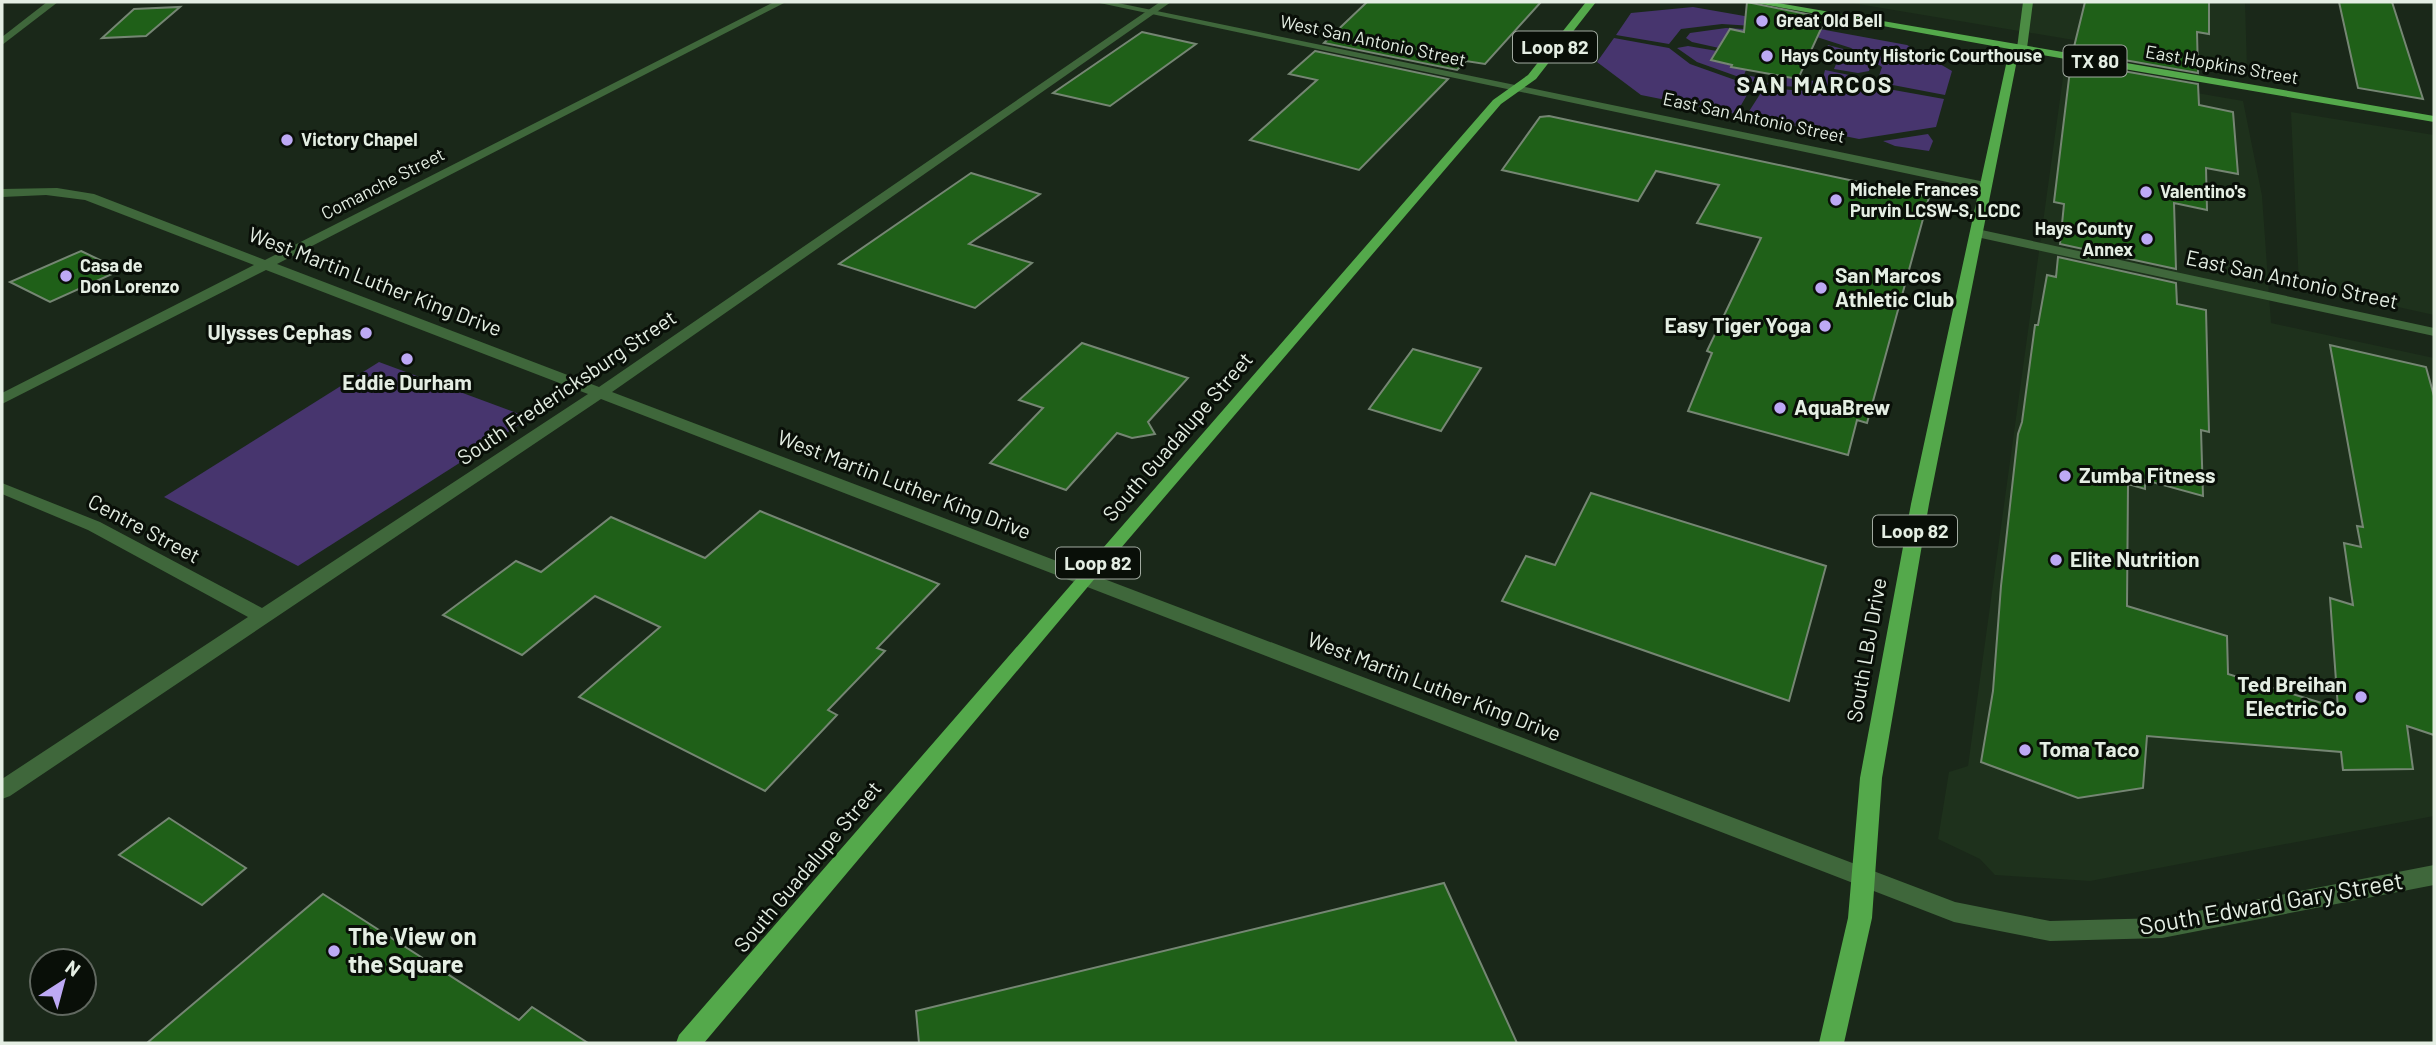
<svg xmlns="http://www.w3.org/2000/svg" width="2436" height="1045" viewBox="0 0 2436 1045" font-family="Barlow,sans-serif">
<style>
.built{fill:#1e311c}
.green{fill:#47356e}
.building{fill:#1f6018;stroke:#758673;stroke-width:2}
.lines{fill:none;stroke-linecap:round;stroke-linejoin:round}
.minor{fill:#3f673b;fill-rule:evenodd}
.tertiary{fill:#3f673b;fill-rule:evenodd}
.secondary{fill:#4c8c44;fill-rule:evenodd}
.primary{fill:#54a94b;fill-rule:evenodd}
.poi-dot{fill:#bda9f5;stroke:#090f08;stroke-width:2.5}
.labels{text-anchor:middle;stroke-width:6;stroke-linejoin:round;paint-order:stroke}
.far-poi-label{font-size:18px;font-weight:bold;fill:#e4eee3;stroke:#090f08;text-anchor:start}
.far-street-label{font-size:18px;fill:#e4eee3;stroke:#090f08}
.shield{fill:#090f08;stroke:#a2aba1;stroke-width:2}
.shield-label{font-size:19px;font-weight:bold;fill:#e4eee3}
.poi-label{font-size:21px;font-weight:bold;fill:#e4eee3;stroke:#090f08;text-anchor:start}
.street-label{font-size:21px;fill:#e4eee3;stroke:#090f08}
.far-district-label{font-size:23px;font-weight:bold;letter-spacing:2px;fill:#e4eee3;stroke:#090f08}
.near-street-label{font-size:24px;fill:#e4eee3;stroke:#090f08}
.near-poi-label{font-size:24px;font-weight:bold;fill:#e4eee3;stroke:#090f08;text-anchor:start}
</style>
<rect width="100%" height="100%" fill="#1a2819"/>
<g class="built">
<polygon points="1846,2 2245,2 2247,69"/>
<polygon points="2064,70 2243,101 2262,196 2271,323 2434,358 2434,816 2090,881 1995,875 1980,859 1938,839 1949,772 1968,766"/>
<polygon points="2291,112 2434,135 2434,315 2299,285"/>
</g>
<g class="green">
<polygon points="1693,7 1785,23 1782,28 1722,24 1681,29 1669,44 1616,35 1631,13"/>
<polygon points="1798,25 1907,45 1952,71 1945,95 1877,82 1882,67 1851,48 1795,30"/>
<polygon points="1726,28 1781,31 1777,38 1730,29 1719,48 1692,42 1686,38 1690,33"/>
<polygon points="1614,38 1669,48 1690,64 1752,86 1736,114 1641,95 1597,62"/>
<polygon points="1828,45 1847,50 1870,67 1869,71 1858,73 1834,69 1839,57 1824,53"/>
<polygon points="1688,46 1717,51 1712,60 1746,70 1744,75 1756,77 1753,82 1697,62 1677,48"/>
<polygon points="1825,70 1854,76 1863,83 1831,89 1766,85 1770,80 1784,82 1786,77 1822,82"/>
<polygon points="1877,87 1944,99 1936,127 1859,139 1746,116 1764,88 1836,93"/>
<polygon points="1928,134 1933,141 1929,151 1895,146 1883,141"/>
<polygon points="379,362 530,418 298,566 164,497"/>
</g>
<g class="building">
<polygon points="1367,2 1541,2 1485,64 1466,61 1457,70 1324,43"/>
<polygon points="1747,2 1826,18 1798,79 1731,67 1732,65 1711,60 1730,29 1744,32"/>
<polygon points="2085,2 2209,2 2209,34 2197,32 2198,73 2073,51"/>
<polygon points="2339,2 2392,2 2423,99 2358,88"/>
<polygon points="180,7 146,36 102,38 134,9"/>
<polygon points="1142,32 1196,44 1110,106 1053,93"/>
<polygon points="1315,51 1448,79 1359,170 1250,140 1317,80 1289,74"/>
<polygon points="2071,62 2198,84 2199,105 2233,112 2238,174 2206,168 2207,210 2174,203 2176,269 2060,244 2064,204 2054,202"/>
<polygon points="1549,116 1929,197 1867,423 1857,420 1848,455 1688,411 1712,353 1707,351 1761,238 1697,223 1719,185 1656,171 1638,201 1502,170 1540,117"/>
<polygon points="971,173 1040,194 969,244 1032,263 975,308 839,264"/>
<polygon points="81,251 121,270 50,302 10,282"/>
<polygon points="2058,257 2176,283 2177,304 2206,310 2209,432 2201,430 2203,496 2145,480 2145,489 2128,484 2127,606 2227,636 2228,674 2338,708 2330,598 2353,605 2344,543 2361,547 2357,526 2363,527 2330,345 2426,367 2434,396 2434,735 2407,726 2413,769 2343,770 2341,752 2147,736 2143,788 2078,798 1981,762 1993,691 2001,586 2018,434 2022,422 2035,325 2038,325 2047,275 2056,277"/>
<polygon points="1082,343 1188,378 1148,422 1155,434 1132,438 1117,433 1066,490 990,463 1043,408 1019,400"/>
<polygon points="1413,349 1481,368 1441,431 1369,409"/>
<polygon points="1591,493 1826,566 1789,701 1502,601 1526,556 1555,565"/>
<polygon points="760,511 939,584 877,648 885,651 828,710 837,715 765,791 579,697 660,627 595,596 522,655 443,615 516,561 541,572 611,517 705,558"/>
<polygon points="169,818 246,868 202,905 119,855"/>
<polygon points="1444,883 1517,1043 919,1043 916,1011"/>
<polygon points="323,894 519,1020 532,1007 588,1043 147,1043"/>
</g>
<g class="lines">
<g class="minor">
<polygon points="47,2 58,2 2,45 2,37"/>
<polygon points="774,2 786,2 277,264 599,387 1160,2 1171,2 612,392 1955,902 2050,921 2162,918 2434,865 2434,885 2162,938 2050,941 1954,922 601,399 10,796 2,799 2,779 248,617 88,530 2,494 2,483 100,522 262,608 588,394 266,270 2,404 2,393 254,265 85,200 46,195 2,197 2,189 57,188 94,194 265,260"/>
<polygon points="1977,229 2434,328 2434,336 1972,236 1972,230"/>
</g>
<polygon class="tertiary" points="1095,2 1113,2 1985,182 1991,186 1985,190"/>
<polygon class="secondary" points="2023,2 2033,2 2027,48 2022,51 2017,48"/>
<g class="primary">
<polygon points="1586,2 1596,2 1536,79 1501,104 1091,583 704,1043 676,1043 679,1035 1493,100 1528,75"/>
<polygon points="1751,2 1772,2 2434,116 2434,122 2025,52 2017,60 1929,504 1882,778 1872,918 1844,1043 1819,1043 1848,918 1860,778 1911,504 2007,60 2015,50"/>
</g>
</g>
<g class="poi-dot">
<circle cx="1762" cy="21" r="7"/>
<circle cx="1767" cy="56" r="7"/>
<circle cx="287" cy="140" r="7"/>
<circle cx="2146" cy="192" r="7"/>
<circle cx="1836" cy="200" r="7"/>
<circle cx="2147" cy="239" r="7"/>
<circle cx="66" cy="276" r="7"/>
<circle cx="1821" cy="288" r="7"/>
<circle cx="1825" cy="326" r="7"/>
<circle cx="366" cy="333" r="7"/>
<circle cx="407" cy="359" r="7"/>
<circle cx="1780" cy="408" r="7"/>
<circle cx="2065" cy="476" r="7"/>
<circle cx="2056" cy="560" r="7"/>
<circle cx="2361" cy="697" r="7"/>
<circle cx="2025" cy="750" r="7"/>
<circle cx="334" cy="951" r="7"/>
</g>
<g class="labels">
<g class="far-poi-label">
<text x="1776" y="27">Great Old Bell</text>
<text x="1781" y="62">Hays County Historic Courthouse</text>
<text x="301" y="146">Victory Chapel</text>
<text x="1850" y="196">Michele Frances<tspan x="1850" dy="21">Purvin LCSW-S, LCDC</tspan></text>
<text x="2160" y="198">Valentino's</text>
<text x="2133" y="235" text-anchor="end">Hays County<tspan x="2133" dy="21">Annex</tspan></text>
<text x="80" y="272">Casa de<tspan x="80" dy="21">Don Lorenzo</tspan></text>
</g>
<g class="far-street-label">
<text transform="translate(1373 41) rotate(12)" y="6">West San Antonio Street</text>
<text transform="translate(2222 65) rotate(10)" y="6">East Hopkins Street</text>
<text transform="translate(1754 118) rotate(12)" y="6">East San Antonio Street</text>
<text transform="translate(383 184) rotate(-27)" y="6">Comanche Street</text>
</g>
<g class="shield">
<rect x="1513" y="31.5" width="84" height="31" rx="5"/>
<rect x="2063.5" y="45.5" width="63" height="31" rx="5"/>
<rect x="1873" y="515.5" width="84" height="31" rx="5"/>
<rect x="1056" y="547.5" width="84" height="31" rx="5"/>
</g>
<g class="shield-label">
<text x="1555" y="54">Loop 82</text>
<text x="2095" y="68">TX 80</text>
<text x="1915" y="538">Loop 82</text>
<text x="1098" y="570">Loop 82</text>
</g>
<g class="poi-label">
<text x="1835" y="283">San Marcos<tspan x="1835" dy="24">Athletic Club</tspan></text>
<text x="1811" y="333" text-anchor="end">Easy Tiger Yoga</text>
<text x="352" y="340" text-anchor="end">Ulysses Cephas</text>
<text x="407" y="390" text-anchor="middle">Eddie Durham</text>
<text x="1794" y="415">AquaBrew</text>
<text x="2079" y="483">Zumba Fitness</text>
<text x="2070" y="567">Elite Nutrition</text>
<text x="2347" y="692" text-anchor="end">Ted Breihan<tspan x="2347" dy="24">Electric Co</tspan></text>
<text x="2039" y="757">Toma Taco</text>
</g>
<g class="street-label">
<text transform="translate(2292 280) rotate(12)" y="7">East San Antonio Street</text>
<text transform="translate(375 282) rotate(21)" y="7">West Martin Luther King Drive</text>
<text transform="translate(567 388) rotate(-34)" y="7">South Fredericksburg Street</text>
<text transform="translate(1178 437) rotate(-49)" y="7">South Guadalupe Street</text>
<text transform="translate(904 485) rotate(21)" y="7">West Martin Luther King Drive</text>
<text transform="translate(144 529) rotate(28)" y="7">Centre Street</text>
<text transform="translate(1867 650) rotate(-80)" y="7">South LBJ Drive</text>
<text transform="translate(1434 687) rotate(21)" y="7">West Martin Luther King Drive</text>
<text transform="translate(808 867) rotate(-50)" y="7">South Guadalupe Street</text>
</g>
<g class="far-district-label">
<text x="1815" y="93">SAN MARCOS</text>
</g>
<g class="near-street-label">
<text transform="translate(2271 904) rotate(-10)" y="8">South Edward Gary Street</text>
</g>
<g class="near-poi-label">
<text x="348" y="945">The View on<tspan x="348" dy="28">the Square</tspan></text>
</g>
</g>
<rect width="2436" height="1045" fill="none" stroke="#e4eee3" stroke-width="7"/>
<g transform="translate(63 982) rotate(36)"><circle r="33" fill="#090f08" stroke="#616860" stroke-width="2"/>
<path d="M0-5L12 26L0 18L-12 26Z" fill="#bda9f5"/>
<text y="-10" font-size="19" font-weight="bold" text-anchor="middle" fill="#e4eee3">N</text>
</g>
</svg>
